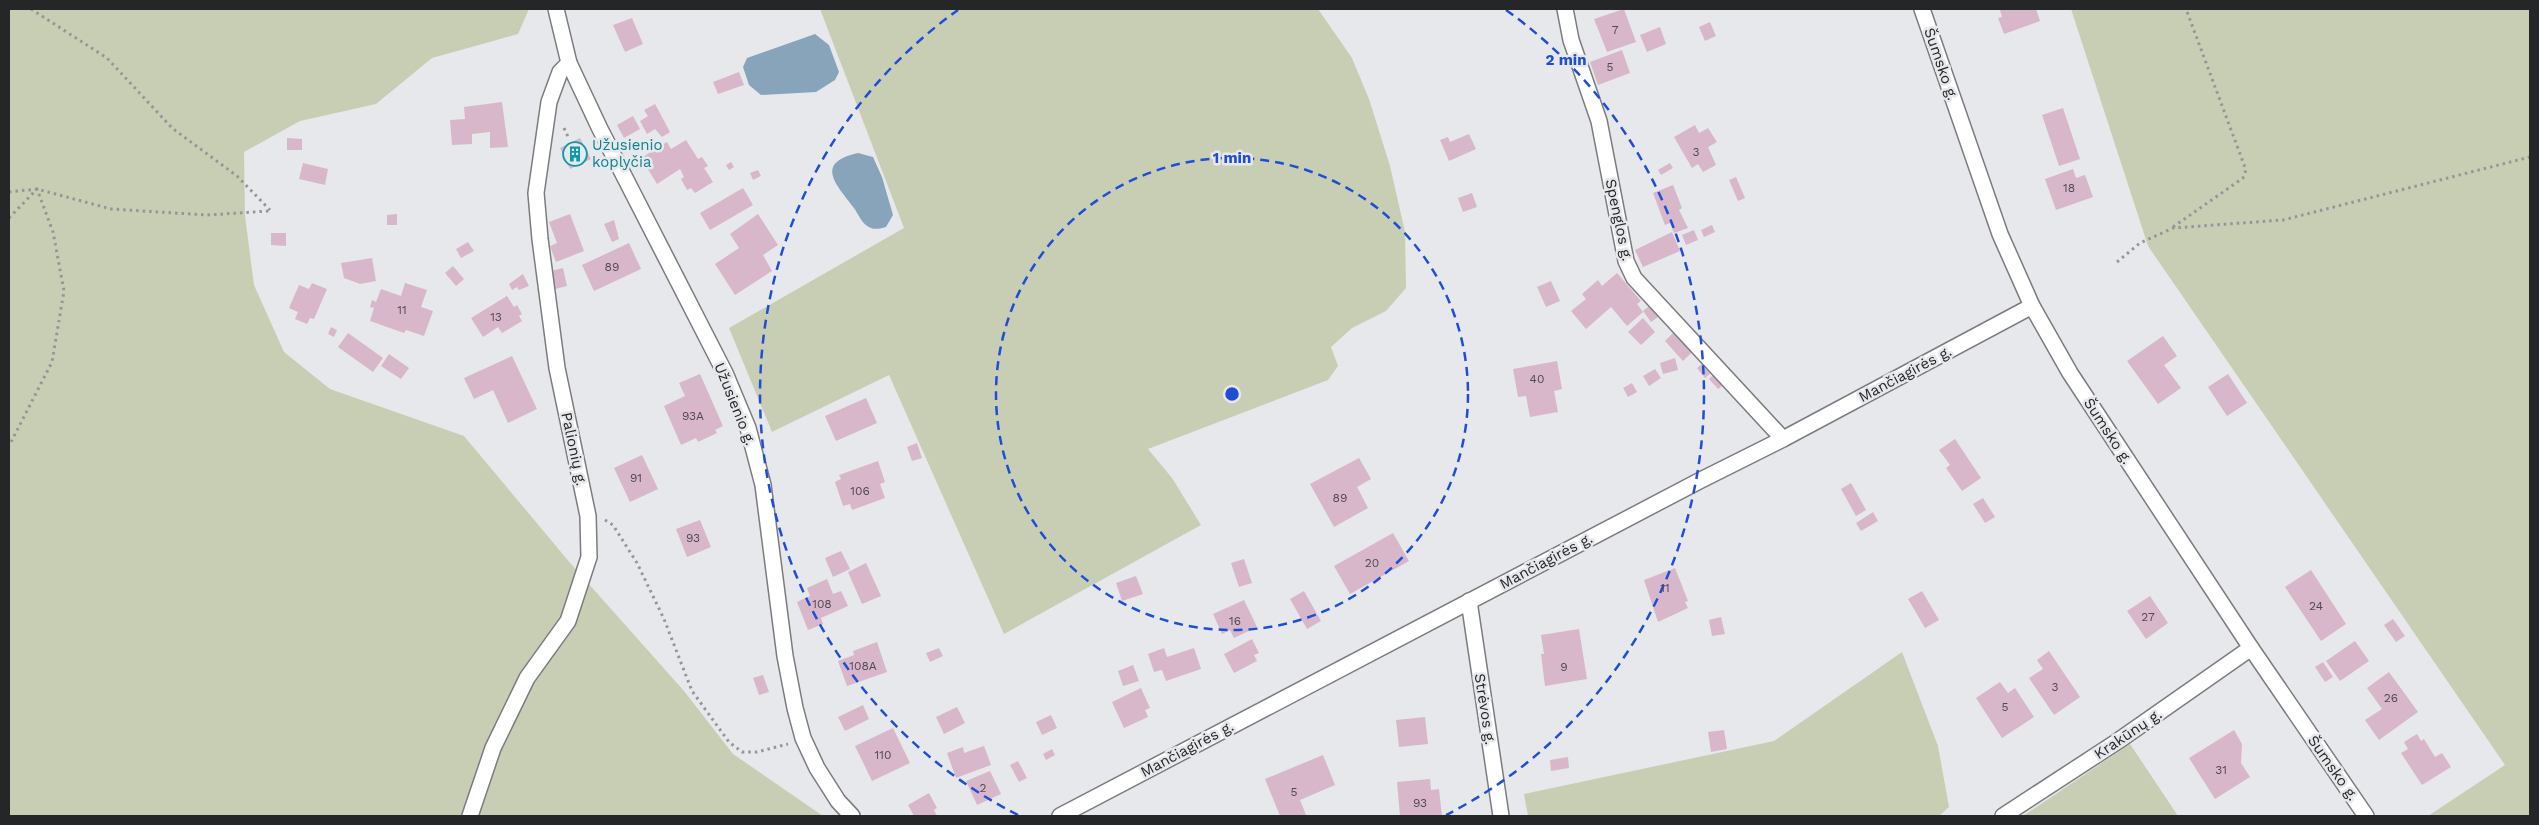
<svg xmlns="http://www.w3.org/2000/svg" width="2539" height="825" viewBox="0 0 2539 825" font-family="'Work Sans',sans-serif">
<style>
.green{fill:#c8ceb4}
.water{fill:#88a4bb}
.building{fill:#d8b7cb}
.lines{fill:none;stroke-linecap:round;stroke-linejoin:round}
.minor-casing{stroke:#7b7c7f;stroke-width:18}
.path{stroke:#959698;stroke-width:3;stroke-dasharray:2.5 4;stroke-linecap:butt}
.minor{stroke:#fff;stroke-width:15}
.ring{fill:none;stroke:#1d4ed8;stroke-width:2.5;stroke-dasharray:9 6}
.labels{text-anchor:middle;stroke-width:5;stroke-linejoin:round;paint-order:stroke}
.number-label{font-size:12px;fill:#524a50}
.street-label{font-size:15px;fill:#252627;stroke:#e7e8eb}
.culture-label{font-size:15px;fill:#0d838f;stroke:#e7e8eb;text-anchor:start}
.centre{fill:#1d4ed8;stroke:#e7e8eb;stroke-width:2.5}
.ring-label{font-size:15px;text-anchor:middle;font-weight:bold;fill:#1d4ed8;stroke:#e7e8eb;stroke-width:5;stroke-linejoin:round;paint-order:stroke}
</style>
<rect width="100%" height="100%" fill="#e7e8eb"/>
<g class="green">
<polygon points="9,9 529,9 518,34 432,58 376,104 300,121 244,152 245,216 254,285 284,352 330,389 464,436 571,564 684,691 733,754 823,816 9,816"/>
<polygon points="820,9 1318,9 1352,58 1369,99 1390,166 1405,232 1406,288 1386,311 1352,328 1331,347 1338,366 1328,380 1148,449 1172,478 1201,525 1004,634 889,375 772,432 729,328 904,228"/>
<polygon points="2071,9 2530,9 2530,816 2428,816 2505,765 2148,246"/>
<polygon points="1902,652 1938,746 1949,807 1939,816 1528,816 1524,794 1774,741"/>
<polygon points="2130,744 2178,816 2023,816"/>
</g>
<g class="water">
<polygon points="815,34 829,45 839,72 835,80 816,92 761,95 749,85 743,67 747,58"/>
<path d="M858 153 873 157 882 177 893 215 886 227C882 228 876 230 871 228 862 225 859 215 854 208 836 184 814 163 858 153Z"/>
</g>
<g class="building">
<polygon points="1624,9 1636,42 1607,52 1594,19"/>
<polygon points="2003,9 2036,9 2040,21 2004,34 1998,18 2002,17 2000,10"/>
<polygon points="632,18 643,44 625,52 613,25"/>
<polygon points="1710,22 1716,36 1705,41 1699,27"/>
<polygon points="1660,27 1666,44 1647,52 1640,35"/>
<polygon points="1622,50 1630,73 1598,85 1590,62"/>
<polygon points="739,72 744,85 718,94 713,82"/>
<polygon points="502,102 508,147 490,148 490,132 472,134 472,144 452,145 450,120 465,119 464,107"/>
<polygon points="655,104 670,132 662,137 655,129 647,134 640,121 648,116 644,110"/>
<polygon points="2063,108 2080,159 2059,166 2042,115"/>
<polygon points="633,116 640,129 624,138 617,125"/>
<polygon points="1695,125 1699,133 1708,128 1717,142 1708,147 1716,165 1703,172 1698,164 1692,168 1674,137"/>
<polygon points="1469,134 1476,149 1449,161 1440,140 1448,137 1450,142"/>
<polygon points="287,138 302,139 302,150 287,150"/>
<polygon points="580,138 591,159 570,169 560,148"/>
<polygon points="686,140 698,159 702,157 708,166 704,168 713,182 695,193 691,188 687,190 681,179 684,177 680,169 657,184 641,158 667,142 671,149"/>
<polygon points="731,162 734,167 729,170 726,165"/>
<polygon points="303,163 328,169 325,185 299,179"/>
<polygon points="1670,163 1673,168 1661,175 1658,170"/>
<polygon points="2073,169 2076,178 2085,175 2093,197 2056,210 2045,179"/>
<polygon points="758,170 761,176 753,180 750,173"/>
<polygon points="1736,177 1745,198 1738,201 1729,180"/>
<polygon points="1673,185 1682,208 1679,210 1688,228 1674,233 1670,223 1665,225 1653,193"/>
<polygon points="743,188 753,205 710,230 700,213"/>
<polygon points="1472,193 1477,207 1463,212 1458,198"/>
<polygon points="397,214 397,225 387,225 387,215"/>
<polygon points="570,214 584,251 556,262 550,246 557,243 549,222"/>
<polygon points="758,214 778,245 763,255 772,271 735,295 715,264 739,248 730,234"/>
<polygon points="614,220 619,239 612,242 604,224"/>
<polygon points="1712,225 1715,232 1704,237 1701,230"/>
<polygon points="1694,230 1698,240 1686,245 1682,235"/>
<polygon points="1672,232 1680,251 1643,267 1635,250"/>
<polygon points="271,233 286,233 286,246 271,245"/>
<polygon points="468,242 474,251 461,258 456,249"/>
<polygon points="629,243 641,269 594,291 582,265"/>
<polygon points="372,258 376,281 360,284 344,278 341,263"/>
<polygon points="453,266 464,279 456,286 445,273"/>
<polygon points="563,268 567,286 555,289 551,271"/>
<polygon points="1617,273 1641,301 1637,304 1643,312 1627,326 1611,307 1586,329 1571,311 1586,299 1582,294 1598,280 1602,286"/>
<polygon points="523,274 529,286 519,290 517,287 512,290 509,284"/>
<polygon points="1551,281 1560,301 1546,307 1537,287"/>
<polygon points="312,283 327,289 314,319 310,318 307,324 295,319 298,312 289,308 299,285 309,289"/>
<polygon points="405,283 427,290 421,307 433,311 424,336 406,330 404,333 370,321 374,308 370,307 372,300 376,302 381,289 401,296"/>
<polygon points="507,296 514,307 517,305 522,314 519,316 522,321 502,333 498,327 483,337 471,318"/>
<polygon points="1649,306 1658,317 1651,322 1643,311"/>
<polygon points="1643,318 1655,332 1641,345 1628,332"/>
<polygon points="331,327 337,330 334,337 328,334"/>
<polygon points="1675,331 1693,351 1683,361 1665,341"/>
<polygon points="348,333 383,358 373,372 338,347"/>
<polygon points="2163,336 2177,356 2164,365 2181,388 2158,404 2127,361"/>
<polygon points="389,354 409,368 401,379 381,366"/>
<polygon points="512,356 537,409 508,423 493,390 474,399 464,378"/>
<polygon points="1675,358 1678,370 1663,374 1660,363"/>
<polygon points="1557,361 1562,389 1554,391 1558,412 1530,417 1526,396 1518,397 1513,369"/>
<polygon points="1702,364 1710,374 1705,378 1697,368"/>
<polygon points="1655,369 1661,378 1649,386 1643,376"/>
<polygon points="700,374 723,426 715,430 717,433 698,442 696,438 681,445 664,406 685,396 679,383"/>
<polygon points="2228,374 2247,403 2227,416 2208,387"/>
<polygon points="1713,375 1722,386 1718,389 1709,379"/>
<polygon points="1632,383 1637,392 1628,397 1623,388"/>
<polygon points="866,398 877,423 836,441 825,416"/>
<polygon points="1955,439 1981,478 1962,491 1946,468 1950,465 1939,450"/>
<polygon points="917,443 922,458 912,461 907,447"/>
<polygon points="642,455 658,489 630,502 614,468"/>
<polygon points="1359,458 1371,479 1357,487 1368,508 1334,527 1310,484"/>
<polygon points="878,461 885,482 880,484 885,498 852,510 850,504 843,506 835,482 841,479 839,475"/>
<polygon points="1851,483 1866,510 1856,516 1841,489"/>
<polygon points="1983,498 1995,517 1985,523 1973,504"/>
<polygon points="1873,512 1878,521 1861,531 1856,523"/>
<polygon points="700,520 711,547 687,557 676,529"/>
<polygon points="1393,533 1409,561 1350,594 1334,566"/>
<polygon points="841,551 850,569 833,577 825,558"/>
<polygon points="1244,559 1252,583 1239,587 1231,563"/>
<polygon points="866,563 881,596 862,604 848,572"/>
<polygon points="1675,568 1688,601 1685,602 1688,608 1658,622 1644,580"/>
<polygon points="2311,570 2346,624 2321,641 2285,587"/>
<polygon points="1136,576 1143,594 1122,601 1116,583"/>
<polygon points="827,579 833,594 841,591 848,606 821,618 823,624 808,630 797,602 810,596 807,588"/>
<polygon points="1304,591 1321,621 1307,629 1290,599"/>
<polygon points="1922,591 1939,620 1925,628 1908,599"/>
<polygon points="2150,596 2168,623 2146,639 2127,611"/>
<polygon points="1244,600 1257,627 1234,638 1230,630 1222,634 1213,614"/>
<polygon points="1721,617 1725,634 1712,636 1709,620"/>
<polygon points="2393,619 2405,636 2396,642 2384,625"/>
<polygon points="1579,629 1587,679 1545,686 1541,654 1544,654 1541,635"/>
<polygon points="1252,639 1259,653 1254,655 1257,661 1234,673 1224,654"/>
<polygon points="2355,641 2369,661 2340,681 2326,661"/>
<polygon points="877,642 887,672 847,686 838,661 854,655 853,651"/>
<polygon points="939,648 943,656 930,662 926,653"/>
<polygon points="1164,648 1167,657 1194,648 1201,669 1166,681 1162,670 1154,672 1148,654"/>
<polygon points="2049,651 2080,697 2054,715 2029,678 2043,669 2037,660"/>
<polygon points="2323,662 2333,677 2325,682 2315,667"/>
<polygon points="1133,665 1139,681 1123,686 1118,671"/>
<polygon points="2389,672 2418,712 2379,740 2365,720 2382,709 2367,688"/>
<polygon points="763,675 769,692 759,695 753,678"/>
<polygon points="2000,682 2008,693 2015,688 2034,717 2002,738 1976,698"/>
<polygon points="1141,688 1150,708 1145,710 1148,717 1124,728 1112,702"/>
<polygon points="863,705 869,719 845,731 838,717"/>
<polygon points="957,707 965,723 944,734 936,717"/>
<polygon points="1051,715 1057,728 1042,735 1036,722"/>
<polygon points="1425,717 1428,744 1399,747 1396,720"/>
<polygon points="893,728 910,763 872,781 855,746"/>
<polygon points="1724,730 1727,749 1711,752 1708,732"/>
<polygon points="2234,730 2242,744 2241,763 2250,777 2215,799 2189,758"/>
<polygon points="2417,734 2421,741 2424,739 2435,757 2442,753 2451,767 2422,785 2401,753 2408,749 2404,742"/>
<polygon points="984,746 991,765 956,778 947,753 963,747 964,753"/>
<polygon points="1052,749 1055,755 1046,760 1043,754"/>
<polygon points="1323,755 1335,785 1300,800 1306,815 1280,816 1265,779"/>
<polygon points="1568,757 1569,768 1551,771 1550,760"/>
<polygon points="1018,761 1027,778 1019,782 1010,765"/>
<polygon points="990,771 1001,794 977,805 966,781"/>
<polygon points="1430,779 1431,790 1439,789 1442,816 1400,816 1397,782"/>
<polygon points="929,793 937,808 934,810 937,816 914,816 908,805"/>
</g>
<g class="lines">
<g class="minor-casing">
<g id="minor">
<polyline points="556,9 569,63 600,129 725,373 748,428 763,485 785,656 795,708 803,738 817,768 838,801 852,816"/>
<polyline points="1565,9 1571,40 1599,121 1626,261 1634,278 1783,439"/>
<polyline points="1922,9 2000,234 2032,306 2070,373 2251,648 2366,816"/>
<polyline points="1469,601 1501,816"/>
<polyline points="470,816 493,748 527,678 568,621 589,557 588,516 557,368 540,239 536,193 549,102 560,72 569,63"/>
<polyline points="1060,816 1701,480 1783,439 2032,306"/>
<polyline points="2003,816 2118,741 2251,648"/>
</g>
</g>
<g class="path">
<polyline points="31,9 107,58 172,128 237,176 270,210"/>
<polyline points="564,128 569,139"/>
<polyline points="9,192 37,189 111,209 207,215 269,211"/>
<polyline points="9,218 37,189 53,232 64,291 52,362 9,446"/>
<polyline points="2173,227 2243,178 2246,170 2186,9"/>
<polyline points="2117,262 2140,243 2173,228 2283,220 2530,157"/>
<polyline points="605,520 613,525 637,563 664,619 692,691 729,742 742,752 757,752 788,744"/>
</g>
<use href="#minor" class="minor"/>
</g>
<g class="ring">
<circle cx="1232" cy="394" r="236"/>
<path d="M1018 815A472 472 0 0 1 958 10M1506 10A472 472 0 0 1 1446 815"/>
</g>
<defs>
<g id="building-ring" transform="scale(1.25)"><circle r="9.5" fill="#e7e8eb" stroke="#0f9aa8" stroke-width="1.5"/><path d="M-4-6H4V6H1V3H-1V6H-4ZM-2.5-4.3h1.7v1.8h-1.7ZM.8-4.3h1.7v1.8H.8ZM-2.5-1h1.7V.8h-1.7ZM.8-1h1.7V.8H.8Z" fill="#0f9aa8"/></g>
</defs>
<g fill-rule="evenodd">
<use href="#building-ring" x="575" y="154"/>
</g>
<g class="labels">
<g class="number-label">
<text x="1615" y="34">7</text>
<text x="1610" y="71">5</text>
<text x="1696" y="156">3</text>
<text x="2069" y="192">18</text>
<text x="612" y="271">89</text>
<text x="402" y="314">11</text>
<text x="496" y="321">13</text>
<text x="1537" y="383">40</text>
<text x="693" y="420">93A</text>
<text x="636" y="482">91</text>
<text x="860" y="495">106</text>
<text x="1340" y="502">89</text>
<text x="693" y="542">93</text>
<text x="1372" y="567">20</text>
<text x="1665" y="592">11</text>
<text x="822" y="608">108</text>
<text x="2316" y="610">24</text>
<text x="2148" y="621">27</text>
<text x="1235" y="625">16</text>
<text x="863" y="670">108A</text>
<text x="1564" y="671">9</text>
<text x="2055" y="691">3</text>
<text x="2391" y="702">26</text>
<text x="2005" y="711">5</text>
<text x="883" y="759">110</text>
<text x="2221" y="774">31</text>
<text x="983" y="792">2</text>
<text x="1294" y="796">5</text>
<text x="1420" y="807">93</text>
</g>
<g class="street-label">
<text transform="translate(1941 64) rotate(71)" y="5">Šumsko g.</text>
<text transform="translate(1619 220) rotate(78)" y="5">Spenglos g.</text>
<text transform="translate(1905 374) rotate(-28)" y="5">Mančiagirės g.</text>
<text transform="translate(735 404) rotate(68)" y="5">Užusienio g.</text>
<text transform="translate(2108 431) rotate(57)" y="5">Šumsko g.</text>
<text transform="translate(574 449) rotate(78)" y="5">Palionių g.</text>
<text transform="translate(1546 561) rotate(-28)" y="5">Mančiagirės g.</text>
<text transform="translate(1485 709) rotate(81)" y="5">Strėvos g.</text>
<text transform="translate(2128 734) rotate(-34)" y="5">Krakūnų g.</text>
<text transform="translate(1187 749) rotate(-28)" y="5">Mančiagirės g.</text>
<text transform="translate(2333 768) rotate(55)" y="5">Šumsko g.</text>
</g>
<g class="culture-label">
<text x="592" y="150">Užusienio<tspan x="592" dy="17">koplyčia</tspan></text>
</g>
</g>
<circle cx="1232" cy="394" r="8" class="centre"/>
<g class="ring-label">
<text x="1566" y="65">2 min</text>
<text x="1232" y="163">1 min</text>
</g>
<rect width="2539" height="825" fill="none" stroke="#252627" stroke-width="20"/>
</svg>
